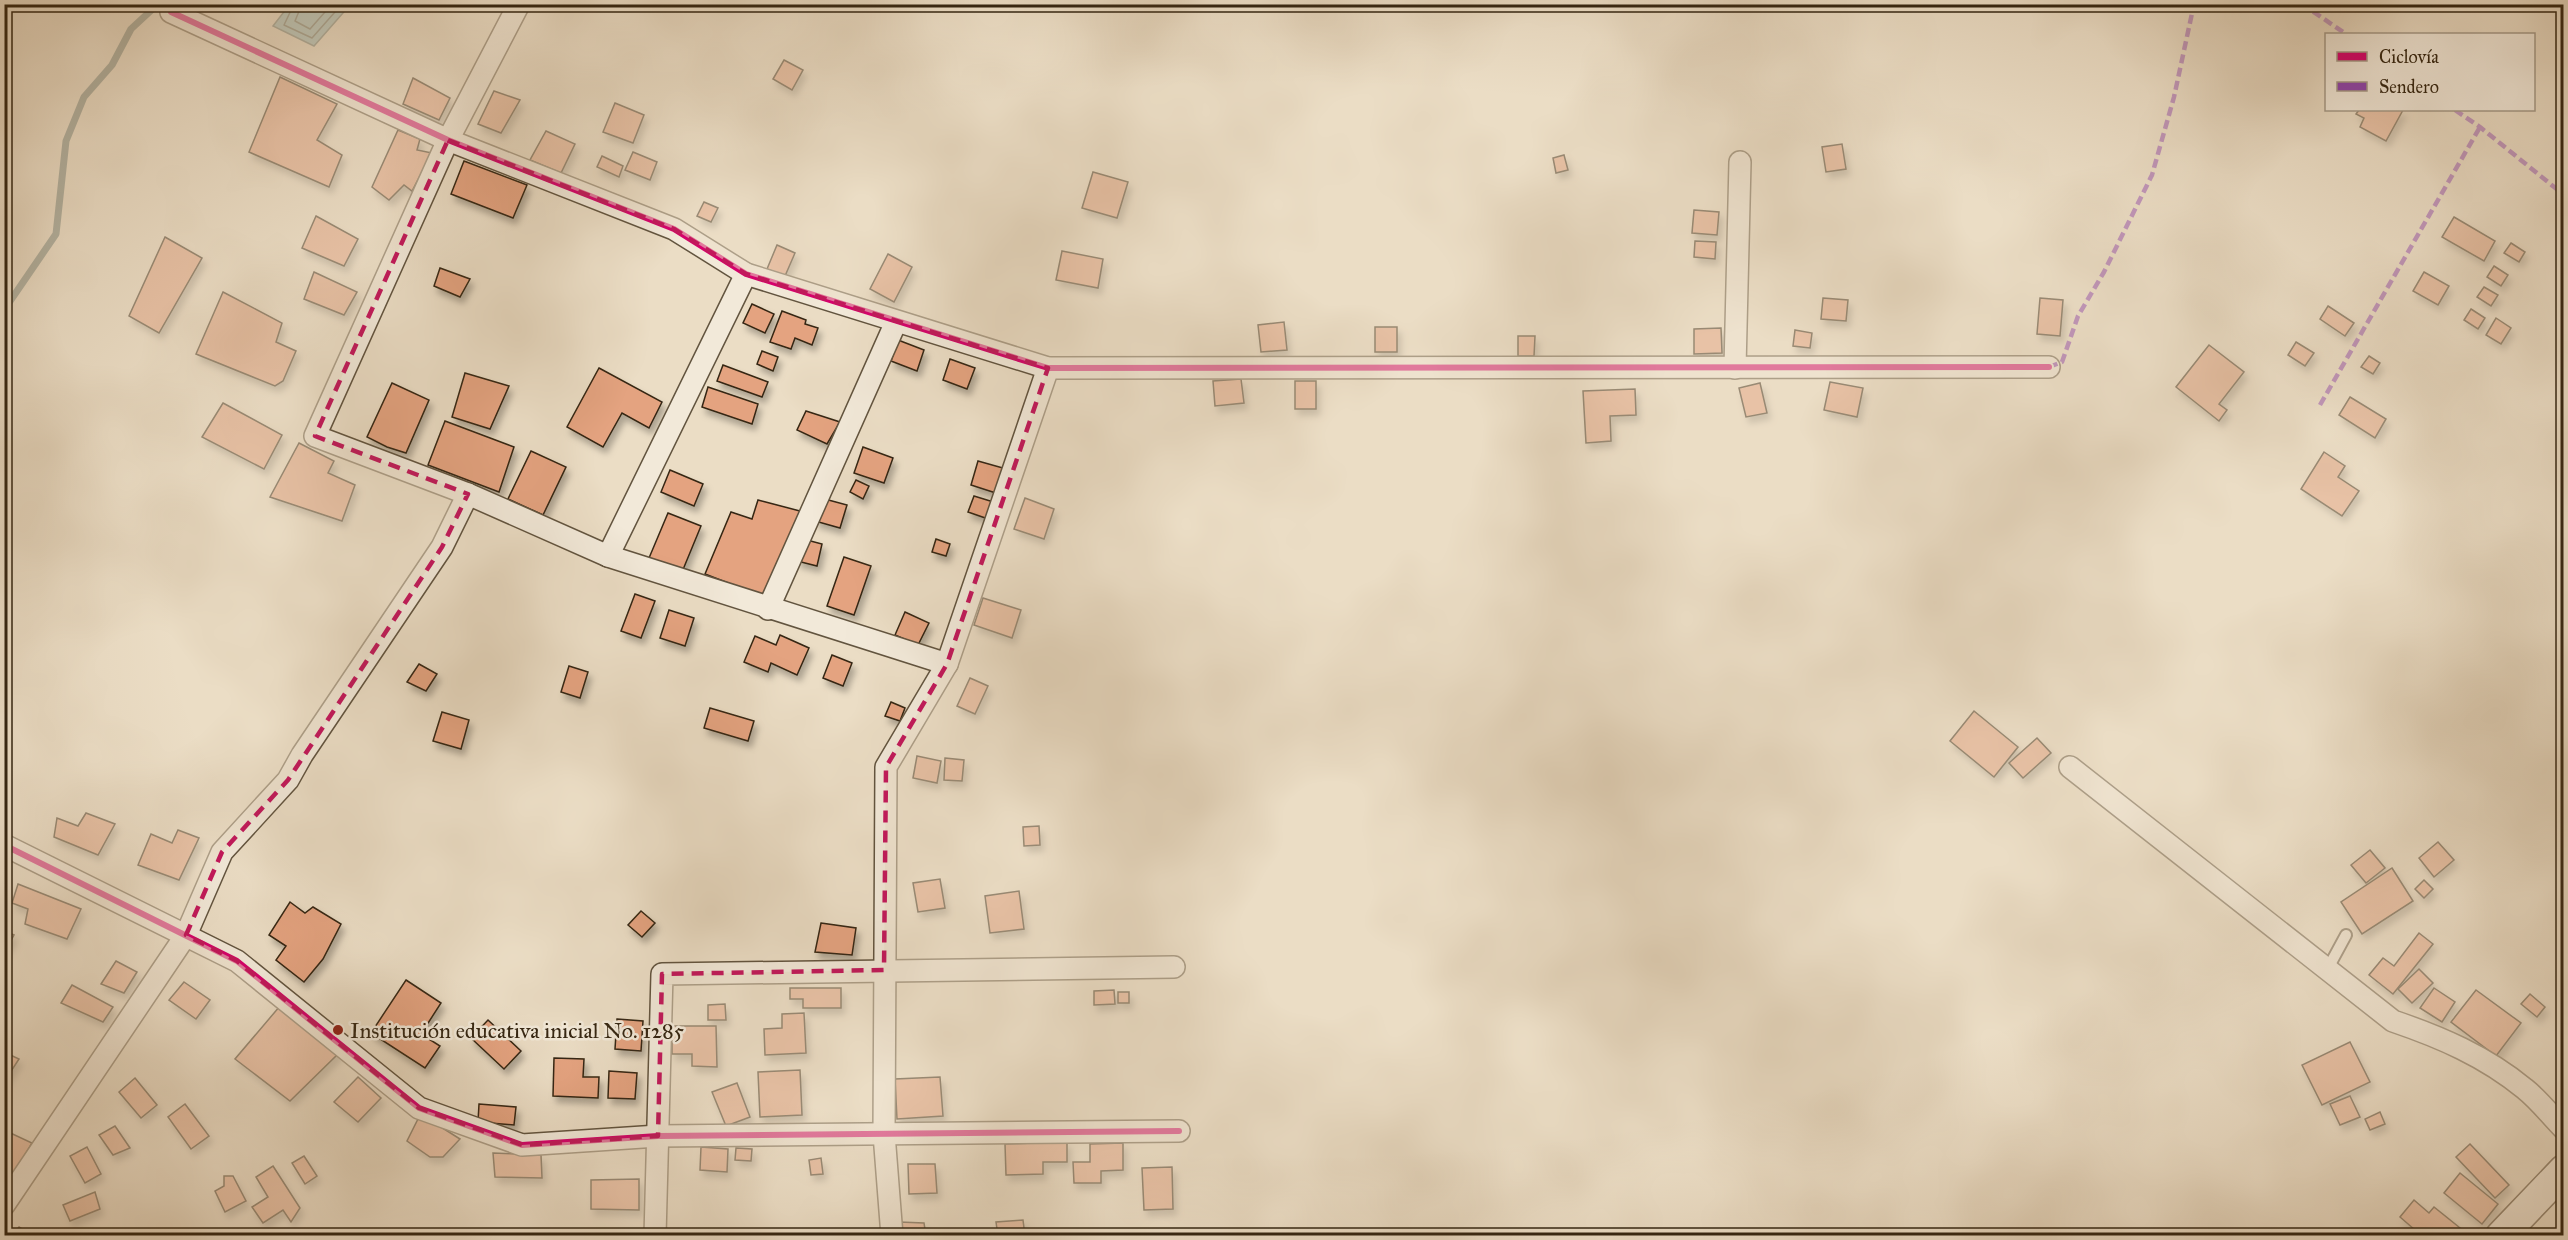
<svg xmlns="http://www.w3.org/2000/svg" width="2568" height="1240" viewBox="0 0 2568 1240" font-family="'IM FELL Great Primer',serif">
<style>
.water{fill:#98bbb8;stroke:#707f76;stroke-width:1.5}
.lines{fill:none;stroke-linecap:round;stroke-linejoin:round}
.shore{stroke:#667065;stroke-width:1.5}
.stream{stroke:#707f76;stroke-width:7}
.building{fill:#e4a380;stroke:#352612;stroke-width:1.5;filter:url(#shadow)}
.lane-casing{stroke:#62543f;stroke-width:14}
.street-casing{stroke:#62543f;stroke-width:24}
.secondary-casing{stroke:#352612;stroke-width:33}
.lane{stroke:#f2e9d9;stroke-width:10}
.street{stroke:#f2e9d9;stroke-width:21}
.secondary{stroke:#f2e9d9;stroke-width:30}
.quiet{stroke:#8e44ad;stroke-width:4.5;stroke-dasharray:9 4.5;stroke-linecap:butt}
.cycleway-casing{stroke:#f2e9d9;stroke-width:10}
.cycleway{stroke:#d6006c;stroke-width:6}
.marked{fill:none;stroke:#c2185b;stroke-width:4.5;stroke-dasharray:12 8;stroke-linejoin:round}
.poi-dot{fill:#8f2418;stroke:#f2e9d9;stroke-width:2}
.labels{text-anchor:middle;stroke-width:5;stroke-linejoin:round;paint-order:stroke}
.poi-label{font-size:22px;fill:#352612;stroke:#f2e9d9;text-anchor:start}
</style>
<defs>
<filter id="shadow"><feDropShadow dx="3.5" dy="6" stdDeviation="3" flood-color="#0004"/></filter>
</defs>
<rect width="100%" height="100%" fill="#ebddc5"/>
<filter id="stains"><feTurbulence type="fractalNoise" baseFrequency=".00333" numOctaves="4"/><feColorMatrix values="0 0 0 0 .2 0 0 0 0 .09 0 0 0 0 .02 0 0 0 .5 -.17"/></filter>
<radialGradient id="worn" r=".72"><stop offset=".6" stop-color="#630" stop-opacity="0"/><stop offset="1" stop-color="#630" stop-opacity=".3"/></radialGradient>
<polygon class="water" points="290,4 350,4 350,5 314,46 273,26"/>
<g class="lines">
<g class="shore">
<polyline points="294,4 284,25 312,38 342,4"/>
<polyline points="302,4 295,21 310,29 332,4"/>
</g>
<polyline class="stream" points="4,310 56,234 66,141 84,97 112,65 131,29 158,4"/>
</g>
<g class="building">
<polygon points="784,60 803,70 792,90 773,79"/>
<polygon points="280,77 337,104 317,140 342,155 329,187 249,152"/>
<polygon points="413,78 450,98 439,120 403,104"/>
<polygon points="494,91 520,100 501,133 478,124"/>
<polygon points="615,103 644,115 633,143 603,132"/>
<polygon points="2359,110 2403,110 2386,141 2360,127 2364,118 2356,114"/>
<polygon points="398,130 420,139 417,150 432,153 412,191 404,185 389,200 372,187"/>
<polygon points="546,131 575,144 561,173 530,160"/>
<polygon points="1842,144 1846,169 1826,172 1822,147"/>
<polygon points="633,152 657,162 650,180 625,170"/>
<polygon points="1564,155 1568,170 1556,173 1553,158"/>
<polygon points="602,156 623,166 619,177 597,167"/>
<polygon points="464,161 527,185 513,218 451,194"/>
<polygon points="1093,172 1128,182 1117,218 1082,208"/>
<polygon points="704,202 718,208 711,222 697,216"/>
<polygon points="1694,210 1719,212 1717,235 1692,233"/>
<polygon points="316,216 358,239 344,266 302,248"/>
<polygon points="2454,217 2495,241 2484,261 2442,237"/>
<polygon points="165,237 202,258 159,333 129,316"/>
<polygon points="1695,241 1716,242 1715,259 1694,257"/>
<polygon points="2511,243 2525,252 2519,262 2504,253"/>
<polygon points="777,245 795,253 785,276 767,269"/>
<polygon points="1062,251 1103,259 1098,288 1056,280"/>
<polygon points="888,254 912,267 894,302 870,289"/>
<polygon points="2494,266 2508,275 2501,286 2487,277"/>
<polygon points="440,268 470,279 460,297 434,286"/>
<polygon points="314,272 357,292 344,315 304,299"/>
<polygon points="2424,272 2449,286 2438,305 2413,291"/>
<polygon points="2484,287 2498,295 2491,306 2477,297"/>
<polygon points="223,292 282,323 276,342 296,351 283,381 275,386 196,354"/>
<polygon points="1823,298 1848,300 1846,321 1821,319"/>
<polygon points="2040,298 2063,300 2060,336 2037,334"/>
<polygon points="752,304 774,314 765,333 743,323"/>
<polygon points="2328,306 2354,323 2345,336 2320,319"/>
<polygon points="2471,309 2485,318 2478,329 2464,320"/>
<polygon points="782,311 806,320 805,324 818,328 812,345 795,338 791,349 770,342"/>
<polygon points="2496,318 2511,328 2501,344 2486,335"/>
<polygon points="1284,322 1287,350 1261,352 1258,325"/>
<rect x="1375" y="327" width="22" height="25"/>
<polygon points="1721,328 1722,353 1694,354 1694,329"/>
<polygon points="1795,330 1812,333 1810,348 1793,346"/>
<polygon points="1518,336 1535,336 1534,356 1518,356"/>
<polygon points="898,340 924,350 917,371 891,361"/>
<polygon points="2296,342 2314,353 2305,366 2288,355"/>
<polygon points="2209,345 2244,372 2219,404 2227,410 2219,421 2176,387"/>
<polygon points="762,351 778,357 773,371 757,364"/>
<polygon points="2369,356 2380,363 2373,374 2361,367"/>
<polygon points="950,359 975,368 967,389 943,380"/>
<polygon points="723,365 768,382 762,397 717,381"/>
<polygon points="599,368 662,402 649,428 622,413 603,447 567,427"/>
<polygon points="465,373 509,386 490,429 452,417"/>
<polygon points="1241,379 1244,403 1215,406 1213,381"/>
<rect x="1295" y="381" width="21" height="28"/>
<polygon points="1830,382 1863,388 1857,417 1824,410"/>
<polygon points="392,383 429,400 406,453 387,447 367,437"/>
<polygon points="1760,383 1767,413 1746,417 1739,388"/>
<polygon points="708,387 758,404 752,424 702,407"/>
<polygon points="1635,389 1636,415 1610,416 1611,441 1586,443 1583,391"/>
<polygon points="2350,397 2386,419 2375,438 2339,415"/>
<polygon points="223,403 282,435 264,469 202,437"/>
<polygon points="806,411 840,422 827,444 797,430"/>
<polygon points="445,421 514,447 499,492 428,465"/>
<polygon points="299,443 334,461 328,473 355,485 342,521 270,497"/>
<polygon points="863,447 893,458 884,483 854,473"/>
<polygon points="531,451 566,467 543,515 508,499"/>
<polygon points="2324,452 2345,466 2338,477 2359,491 2342,516 2301,489"/>
<polygon points="978,461 1010,470 1002,495 971,485"/>
<polygon points="670,470 703,484 694,506 661,492"/>
<polygon points="856,480 869,486 863,499 850,492"/>
<polygon points="974,496 1000,504 994,521 968,512"/>
<polygon points="821,498 847,505 840,528 815,521"/>
<polygon points="1025,498 1054,509 1044,539 1014,529"/>
<polygon points="758,500 800,511 764,597 705,574 731,512 752,519"/>
<polygon points="668,513 701,526 682,572 649,558"/>
<polygon points="803,539 822,544 817,566 797,561"/>
<polygon points="936,539 950,544 946,556 932,552"/>
<polygon points="844,557 871,566 854,615 827,606"/>
<polygon points="635,594 655,601 641,638 621,631"/>
<polygon points="983,598 1021,610 1012,638 974,625"/>
<polygon points="669,610 694,618 685,646 660,638"/>
<polygon points="905,612 929,623 918,645 895,635"/>
<polygon points="780,635 809,648 797,675 771,663 768,672 744,662 755,636 776,645"/>
<polygon points="832,655 852,663 843,686 823,678"/>
<polygon points="419,664 437,674 426,691 407,682"/>
<polygon points="569,666 588,672 580,698 561,692"/>
<polygon points="970,678 988,686 975,714 957,706"/>
<polygon points="891,702 905,708 900,721 885,716"/>
<polygon points="710,708 754,721 748,741 704,728"/>
<polygon points="1974,711 2018,747 1994,777 1950,741"/>
<polygon points="442,712 469,720 461,749 433,741"/>
<polygon points="2037,738 2051,753 2023,778 2009,763"/>
<polygon points="917,756 941,761 937,783 913,778"/>
<polygon points="945,758 964,760 962,781 944,780"/>
<polygon points="86,813 115,824 98,855 54,837 57,818 78,826"/>
<polygon points="1039,826 1040,845 1024,846 1023,827"/>
<polygon points="178,830 199,838 179,880 138,865 151,834 172,843"/>
<polygon points="2438,842 2454,860 2434,877 2419,858"/>
<polygon points="2370,850 2385,868 2366,883 2351,865"/>
<polygon points="2392,868 2413,901 2362,934 2341,902"/>
<polygon points="940,879 945,908 918,912 913,883"/>
<polygon points="2424,880 2433,889 2424,898 2415,889"/>
<polygon points="18,884 81,909 67,939 25,924 28,909 12,903"/>
<polygon points="1019,891 1024,929 990,933 985,896"/>
<polygon points="290,902 305,913 313,907 341,924 323,959 304,982 276,960 286,946 269,935"/>
<polygon points="641,911 655,923 642,937 628,925"/>
<polygon points="821,923 856,928 852,955 815,952"/>
<polygon points="4,931 14,935 7,948 4,947"/>
<polygon points="2419,933 2433,944 2393,994 2369,975 2383,958 2394,966"/>
<polygon points="116,961 137,972 124,993 101,984"/>
<polygon points="2419,969 2433,983 2412,1003 2398,989"/>
<polygon points="406,980 441,1003 421,1034 440,1046 425,1068 371,1033"/>
<polygon points="184,982 210,1000 196,1019 169,1000"/>
<polygon points="72,985 113,1007 103,1022 61,1003"/>
<polygon points="790,988 841,988 841,1008 803,1008 803,999 790,999"/>
<polygon points="2434,988 2455,1002 2442,1022 2420,1008"/>
<polygon points="1114,990 1115,1004 1094,1005 1094,991"/>
<polygon points="2476,990 2521,1023 2496,1056 2451,1022"/>
<rect x="1118" y="992" width="11" height="11"/>
<polygon points="2530,994 2545,1007 2537,1017 2521,1004"/>
<polygon points="725,1004 726,1020 708,1020 708,1005"/>
<polygon points="280,1006 340,1052 290,1101 235,1059"/>
<polygon points="804,1013 806,1053 765,1055 764,1029 782,1028 782,1014"/>
<polygon points="617,1019 643,1021 641,1051 615,1049"/>
<polygon points="488,1020 521,1051 504,1069 471,1038"/>
<polygon points="672,1026 716,1026 717,1067 692,1066 692,1054 672,1054"/>
<polygon points="2350,1042 2370,1082 2322,1105 2302,1065"/>
<polygon points="4,1052 19,1059 4,1082"/>
<polygon points="554,1058 584,1059 583,1077 599,1077 598,1098 553,1096"/>
<polygon points="800,1070 802,1115 760,1117 758,1072"/>
<polygon points="609,1071 637,1073 635,1099 608,1098"/>
<polygon points="358,1077 381,1098 358,1122 334,1102"/>
<polygon points="940,1077 943,1116 897,1119 895,1079"/>
<polygon points="135,1078 157,1105 141,1118 119,1092"/>
<polygon points="737,1083 750,1117 726,1126 712,1092"/>
<polygon points="2350,1096 2360,1117 2340,1125 2330,1104"/>
<polygon points="185,1104 209,1136 191,1149 168,1117"/>
<polygon points="479,1104 516,1107 514,1125 478,1122"/>
<polygon points="2380,1112 2385,1124 2370,1130 2365,1119"/>
<polygon points="419,1117 433,1122 460,1139 443,1157 430,1157 407,1141"/>
<polygon points="115,1126 130,1148 113,1155 99,1135"/>
<polygon points="4,1130 32,1143 11,1179 4,1175"/>
<polygon points="1067,1142 1067,1162 1043,1162 1043,1174 1006,1175 1005,1144"/>
<polygon points="1123,1143 1123,1170 1101,1171 1101,1183 1074,1183 1073,1162 1090,1162 1090,1144"/>
<polygon points="2470,1144 2509,1185 2495,1198 2456,1157"/>
<polygon points="87,1147 101,1174 85,1183 70,1156"/>
<polygon points="701,1147 728,1149 727,1172 700,1170"/>
<polygon points="736,1148 752,1149 751,1161 735,1160"/>
<polygon points="493,1153 541,1155 542,1178 495,1177"/>
<polygon points="304,1156 317,1176 305,1184 292,1163"/>
<polygon points="821,1158 823,1174 811,1175 809,1160"/>
<polygon points="908,1164 935,1164 937,1193 909,1194"/>
<polygon points="273,1166 300,1208 291,1222 283,1210 263,1223 252,1207 268,1197 256,1177"/>
<polygon points="1172,1167 1173,1209 1144,1210 1142,1168"/>
<polygon points="2460,1173 2498,1204 2482,1224 2444,1193"/>
<polygon points="224,1176 233,1176 246,1201 225,1212 215,1191 224,1186"/>
<polygon points="639,1179 639,1210 591,1209 591,1180"/>
<polygon points="95,1192 100,1209 70,1221 63,1205"/>
<polygon points="2414,1200 2429,1213 2434,1207 2470,1236 2422,1236 2400,1217"/>
<polygon points="1023,1220 1025,1236 998,1236 996,1222"/>
<polygon points="899,1222 924,1223 926,1236 901,1236"/>
<polygon points="19,1227 33,1236 12,1236"/>
</g>
<g class="lines">
<g class="lane-casing">
<polyline id="lane" points="2327,970 2346,935"/>
</g>
<g class="street-casing">
<g id="street">
<polyline points="519,4 448,140 315,436 468,494 608,556 947,664"/>
<polyline points="171,12 448,140 674,229 746,274 1048,368 2049,367"/>
<polyline points="1735,368 1740,162"/>
<polyline points="608,556 746,274"/>
<polyline points="768,609 896,322"/>
<path d="M2070 767 2393 1021C2440 1037 2485 1056 2525 1089 2539 1100 2551 1116 2564 1129"/>
<polyline points="4,845 237,961 419,1108 522,1145 658,1136 1179,1131"/>
<polyline points="4,1205 186,935 222,852 288,780 302,755 442,547 468,494"/>
<polyline points="655,1236 662,974 1174,967"/>
<polyline points="892,1236 884,1134 886,767 947,664 1048,368"/>
</g>
</g>
<g class="secondary-casing">
<polyline id="secondary" points="2501,1236 2564,1170"/>
</g>
<use href="#lane" class="lane"/>
<use href="#street" class="street"/>
<use href="#secondary" class="secondary"/>
<g class="quiet">
<polyline points="2302,4 2346,34"/>
<polyline points="2455,110 2480,127 2564,195"/>
<polyline points="2049,367 2062,362 2078,316 2104,272 2152,175 2174,97 2194,4"/>
<polyline points="2320,405 2480,127"/>
</g>
<g class="cycleway-casing">
<g id="cycleway">
<polyline points="171,12 448,140 674,229 746,274 1048,368 2049,367"/>
<polyline points="4,845 237,961 419,1108 522,1145 658,1136 1179,1131"/>
</g>
</g>
<use href="#cycleway" class="cycleway"/>
</g>
<path d="M0 0H2568V1240H0ZM448 140 674 229 746 274 1048 368 947 664 886 767 884 970 662 974 658 1136 522 1145 419 1108 237 961 186 935 222 852 288 780 442 547 468 494 315 436Z" fill="#ebddc5" fill-opacity=".55" fill-rule="evenodd"/>
<path class="marked" d="M448 140 674 229 746 274 1048 368 947 664 886 767 884 970 662 974 658 1136 522 1145 419 1108 237 961 186 935 222 852 288 780 442 547 468 494 315 436Z"/>
<circle class="poi-dot" cx="338" cy="1030" r="6"/>
<g class="labels">
<g class="poi-label">
<text x="350" y="1038">Institución educativa inicial No. 1285</text>
</g>
</g>
<rect width="2568" height="1240" fill="none" stroke="#ebddc5" stroke-width="24"/>
<rect x="6" y="6" width="2556" height="1228" fill="none" stroke="#352612" stroke-width="3"/>
<rect x="12" y="12" width="2544" height="1216" fill="none" stroke="#352612" stroke-width="1.5"/>
<rect x="2325" y="33" width="210" height="78" fill="#f2e9d9" stroke="#a69b89" stroke-width="1.5"/>
<rect x="2337" y="52" width="30" height="9" fill="#d6006c" stroke="#a69b89" stroke-width="1.5"/>
<text x="2379" y="63" font-size="18" fill="#352612">Ciclovía</text>
<rect x="2337" y="82" width="30" height="9" fill="#8e44ad" stroke="#a69b89" stroke-width="1.5"/>
<text x="2379" y="93" font-size="18" fill="#352612">Sendero</text>
<rect width="100%" height="100%" filter="url(#stains)"/>
<rect width="100%" height="100%" fill="url(#worn)"/>
</svg>
